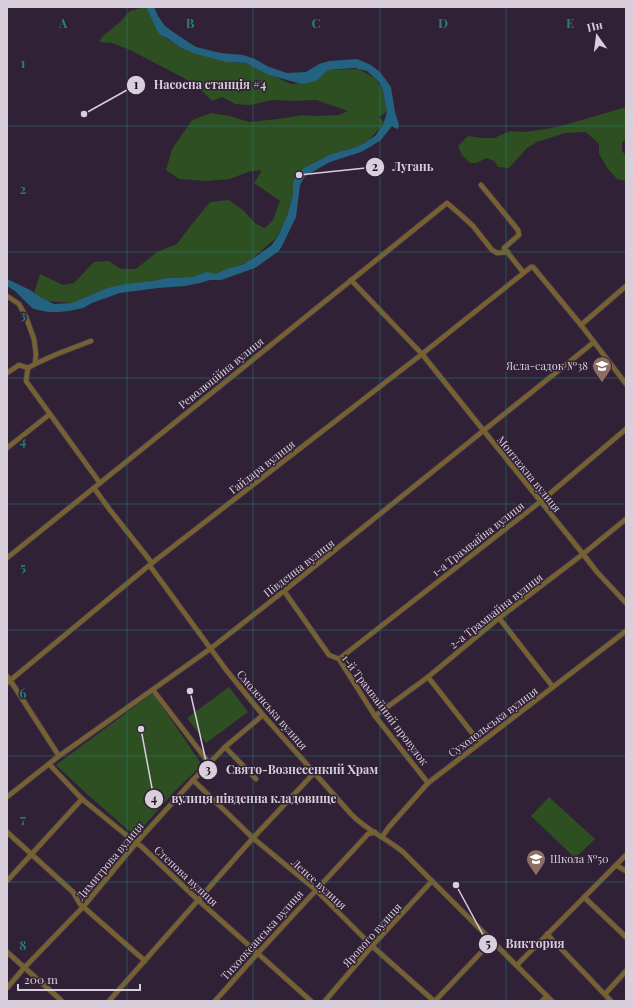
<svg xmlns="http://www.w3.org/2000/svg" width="633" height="1008" viewBox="0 0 633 1008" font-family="'Playfair Display',serif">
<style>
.green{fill:#2e4f21}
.water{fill:#246281}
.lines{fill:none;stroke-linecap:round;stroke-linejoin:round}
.minor-casing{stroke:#4c3d51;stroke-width:6}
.minor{stroke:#756230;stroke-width:4.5}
.grid{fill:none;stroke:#237f79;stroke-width:1;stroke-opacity:0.55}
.labels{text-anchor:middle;stroke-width:3;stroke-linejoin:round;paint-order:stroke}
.poi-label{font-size:11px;fill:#d9cedc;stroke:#312136;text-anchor:end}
.street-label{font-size:11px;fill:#d9cedc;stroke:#312136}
.grid-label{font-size:13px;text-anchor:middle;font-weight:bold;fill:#237f79;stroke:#312136;stroke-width:3;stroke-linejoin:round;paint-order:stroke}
.leader{fill:none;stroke:#d9cedc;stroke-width:1.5}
.callout-dot{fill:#d9cedc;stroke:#312136;stroke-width:1.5}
.mark-label{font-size:12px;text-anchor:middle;font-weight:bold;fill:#111}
.callout-label{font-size:12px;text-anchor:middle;font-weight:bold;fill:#d9cedc;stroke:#312136;stroke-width:3;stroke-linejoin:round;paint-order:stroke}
</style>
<rect width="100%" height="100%" fill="#312136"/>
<g class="green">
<polygon points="144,7 146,7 160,35 187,50 235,63 246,63 291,84 311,82 328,70 359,69 376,79 383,91 387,112 379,117 384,122 382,126 376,132 370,139 357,147 331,154 304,168 296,174 293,183 293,194 287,216 283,226 275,239 248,262 215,274 192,277 166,278 89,297 72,303 47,301 34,293 40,274 63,285 74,283 94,262 109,261 121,269 136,269 157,252 177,244 188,229 210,202 229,200 244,211 256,224 265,228 273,220 280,201 254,183 262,170 248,172 230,179 206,181 179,179 166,170 172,149 192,120 211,113 230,116 249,122 279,119 302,115 316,116 339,115 348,111 316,100 292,101 273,100 250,105 235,104 222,97 212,101 198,87 182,77 130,50 112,43 99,42 103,36 120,22 130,11"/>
<polygon points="626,107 626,140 622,142 622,151 626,156 626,181 617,179 608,169 599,154 599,144 586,132 565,133 537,142 527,148 509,168 498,167 494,161 486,158 477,163 470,163 462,155 458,146 468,136 483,138 494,138 510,131 523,132 547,129 568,124"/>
<polygon points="229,687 248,712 206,743 187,718"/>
<polygon points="153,693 202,765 175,791 135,836 87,794 56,765"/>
<polygon points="549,797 595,839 575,858 531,816"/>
</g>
<polygon class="water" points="146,7 154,7 158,16 165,26 176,34 196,47 221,53 243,55 255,59 267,66 278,70 287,73 306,72 319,64 329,61 357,59 371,65 380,72 391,87 395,112 399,125 398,129 395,128 392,126 381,140 370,147 361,152 330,162 305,176 300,185 296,217 283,244 279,251 255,268 221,280 210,280 200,283 185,286 158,288 120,293 92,303 83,308 69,311 59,312 48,312 38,310 32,308 15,291 7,286 7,279 30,290 42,298 54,304 72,303 108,288 125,284 153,281 166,278 192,277 207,272 215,274 227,269 244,264 261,253 272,245 280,232 287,216 291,202 293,194 293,183 296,174 304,168 331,154 357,147 364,143 375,136 382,126 384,122 387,112 383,91 380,83 376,79 367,71 355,68 328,70 316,81 302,84 269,75 246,63 226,62 193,53 180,47 167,38 160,35 157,30"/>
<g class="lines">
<g class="minor-casing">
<g id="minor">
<polyline points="481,185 518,230 519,235 504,248 523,272"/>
<polyline points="351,280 422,354 583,554 597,572 626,603"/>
<polyline points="7,296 19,304 26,317 34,339 36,354 35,364 28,368 26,381 100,483"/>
<polyline points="581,325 626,286"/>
<polyline points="35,364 57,354 91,341"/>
<polyline points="7,373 19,365 28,368"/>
<polyline points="7,448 50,414"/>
<polyline points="94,488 110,510 152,563"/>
<polyline points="7,558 447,203 461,215 473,226 492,250 497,253 508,252"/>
<path d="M150 566 227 671 263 715 351 814C366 830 386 838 403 852L552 1001"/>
<polyline points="284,591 329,655 339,659 375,716 428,783"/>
<polyline points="499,618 553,687"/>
<polyline points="339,659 540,502 626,429"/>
<polyline points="7,676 10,680 59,756"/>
<polyline points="428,677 480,743"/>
<polyline points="7,683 152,563 422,354 531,267 533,267 581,325 626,384"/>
<polyline points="153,690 209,763"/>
<polyline points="375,716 428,677 499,618 583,554 626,519"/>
<polyline points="225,747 256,779"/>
<polyline points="49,764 82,799 136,843 141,846 198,900 311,1001"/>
<polyline points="193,780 253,838 316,890 372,946 434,1001"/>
<polyline points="7,797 59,756 210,649 284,591 594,342"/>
<polyline points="7,832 73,892 80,904 145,961"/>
<polyline points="382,837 389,827 428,783 626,631"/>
<polyline points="616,865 626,871"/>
<polyline points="7,881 82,799"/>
<polyline points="584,897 626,937"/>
<polyline points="547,934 611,1001"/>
<polyline points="7,952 62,1001"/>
<polyline points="517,965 626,855"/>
<polyline points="7,988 24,968 83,907 136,843 193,780 225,747 263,715"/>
<polyline points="605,994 626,971"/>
<polyline points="109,1001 253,838 315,772"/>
<polyline points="215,1001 258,953 368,834 375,832"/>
<polyline points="325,1001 372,946 432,881"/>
<polyline points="435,1001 492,941"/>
<polyline points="542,1001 547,996"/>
</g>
</g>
<use href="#minor" class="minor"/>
</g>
<path class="grid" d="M127 7V1001M253 7V1001M380 7V1001M506 7V1001M7 126H626M7 252H626M7 378H626M7 504H626M7 630H626M7 756H626M7 882H626"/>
<defs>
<g id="school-pin" transform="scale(1)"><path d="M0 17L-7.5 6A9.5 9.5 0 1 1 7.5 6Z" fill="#8d6e63" stroke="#312136"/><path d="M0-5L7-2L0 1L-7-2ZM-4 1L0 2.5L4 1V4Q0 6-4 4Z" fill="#fff"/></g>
</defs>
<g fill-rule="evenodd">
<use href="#school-pin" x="602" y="366"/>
<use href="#school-pin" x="536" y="859"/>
</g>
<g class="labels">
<g class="poi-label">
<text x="588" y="370">Ясла-садок №38</text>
<text x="550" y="863" text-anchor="start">Школа №50</text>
</g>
<g class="street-label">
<text transform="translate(221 373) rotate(-39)" y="4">Революційна вулиця</text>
<text transform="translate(262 467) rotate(-38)" y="4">Гайдара вулиця</text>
<text transform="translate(529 474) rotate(51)" y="4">Монтажна вулиця</text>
<text transform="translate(478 539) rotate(-38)" y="4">1-а Трамвайна вулиця</text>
<text transform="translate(299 568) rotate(-38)" y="4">Південна вулиця</text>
<text transform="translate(496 611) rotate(-38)" y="4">2-а Трамвайна вулиця</text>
<text transform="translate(272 710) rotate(49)" y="4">Смоленська вулиця</text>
<text transform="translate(385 710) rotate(53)" y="4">1-й Трамвайний провулок</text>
<text transform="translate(493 722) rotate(-37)" y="4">Суходольська вулиця</text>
<text transform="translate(110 861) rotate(-50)" y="4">Димитрова вулиця</text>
<text transform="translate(186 876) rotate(43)" y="4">Степова вулиця</text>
<text transform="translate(319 884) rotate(42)" y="4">Лепсе вулиця</text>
<text transform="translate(262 935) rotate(-48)" y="4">Тихоокеанська вулиця</text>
<text transform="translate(372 935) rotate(-48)" y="4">Ярового вулиця</text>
</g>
</g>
<g class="grid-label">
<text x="63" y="28">A</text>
<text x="190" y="28">B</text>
<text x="316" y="28">C</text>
<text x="443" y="28">D</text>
<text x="570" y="28">E</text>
<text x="23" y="68">1</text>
<text x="23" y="194">2</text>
<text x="23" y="320">3</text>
<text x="23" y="446">4</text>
<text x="23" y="572">5</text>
<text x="23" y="698">6</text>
<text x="23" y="824">7</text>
<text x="23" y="950">8</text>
</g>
<path class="leader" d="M84 114L136 85M299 175L375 167M190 691L208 770M141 729L154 799M456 885L488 944"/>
<g class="callout-dot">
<circle cx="84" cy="114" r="4"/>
<circle cx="299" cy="175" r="4"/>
<circle cx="190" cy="691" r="4"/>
<circle cx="141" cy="729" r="4"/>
<circle cx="456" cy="885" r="4"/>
<circle cx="136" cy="85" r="10"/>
<circle cx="375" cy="167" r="10"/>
<circle cx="208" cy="770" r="10"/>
<circle cx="154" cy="799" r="10"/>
<circle cx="488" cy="944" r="10"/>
</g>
<g class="mark-label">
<text x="136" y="89">1</text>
<text x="375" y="171">2</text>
<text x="208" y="774">3</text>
<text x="154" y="803">4</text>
<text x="488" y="948">5</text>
</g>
<g class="callout-label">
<text x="210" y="89">Насосна станція #4</text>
<text x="413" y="171">Лугань</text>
<text x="302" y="774">Свято-Вознесенкий Храм</text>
<text x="254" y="803">вулиця південна кладовище</text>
<text x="535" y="948">Виктория</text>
</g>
<rect width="633" height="1008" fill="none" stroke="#d9cedc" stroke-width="16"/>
<g transform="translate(597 36) rotate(346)" stroke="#312136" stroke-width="3" paint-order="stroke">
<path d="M0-3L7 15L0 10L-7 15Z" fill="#d9cedc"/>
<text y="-6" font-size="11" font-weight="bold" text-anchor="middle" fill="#d9cedc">Пн</text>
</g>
<path d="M18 984v6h122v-6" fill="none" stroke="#d9cedc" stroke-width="2"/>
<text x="24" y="984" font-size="12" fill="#d9cedc" stroke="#312136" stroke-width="3" paint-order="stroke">200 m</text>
</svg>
